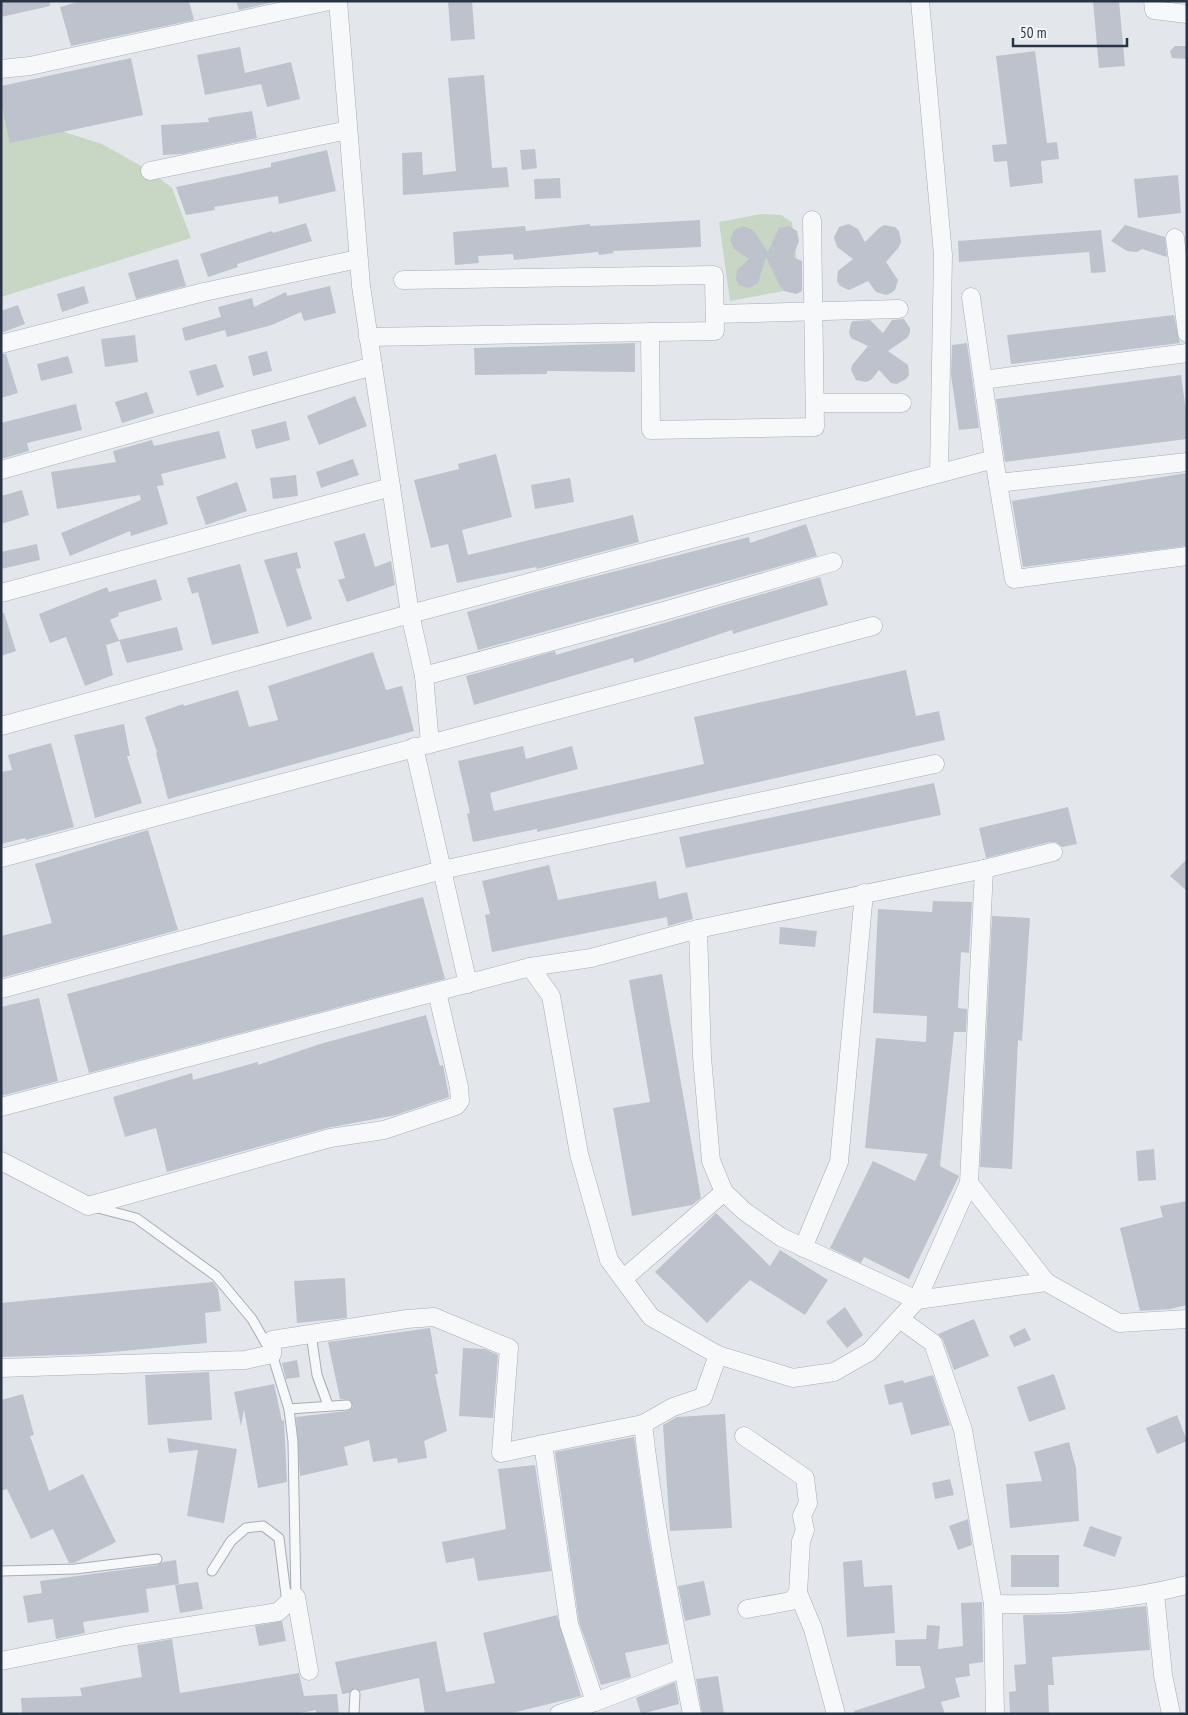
<svg xmlns="http://www.w3.org/2000/svg" width="1188" height="1715" viewBox="0 0 1188 1715" font-family="'PT Sans Narrow',sans-serif">
<style>
.green{fill:#c8d7c3}
.building{fill:#bdc2cd}
.lines{fill:none;stroke-linecap:round;stroke-linejoin:round}
.service-casing{stroke:#a7adb7;stroke-width:11}
.minor-casing{stroke:#a7adb7;stroke-width:19}
.service{stroke:#f6f8fa;stroke-width:9}
.minor{stroke:#f6f8fa;stroke-width:18}
</style>
<rect width="100%" height="100%" fill="#e3e7ec"/>
<g class="green">
<polygon points="1,110 17,117 102,144 150,171 172,188 191,238 1,297"/>
<polygon points="761,214 781,215 792,222 800,288 730,301 719,222"/>
</g>
<g class="building">
<polygon points="1,1 50,1 50,6 1,17"/>
<polygon points="81,1 189,1 194,20 71,46 60,7"/>
<polygon points="236,1 274,1 274,2 239,10"/>
<polygon points="448,1 472,1 475,39 451,41"/>
<polygon points="1093,1 1119,1 1125,66 1099,68"/>
<polygon points="1175,46 1187,46 1187,59 1172,58 1170,51"/>
<polygon points="240,47 245,73 291,62 300,99 267,107 261,84 205,95 197,55"/>
<polygon points="1035,51 1047,143 1057,142 1059,159 1041,161 1043,183 1010,187 1007,161 994,162 992,145 1007,144 996,56"/>
<polygon points="131,58 143,115 10,143 1,103 1,86"/>
<polygon points="484,75 492,168 507,167 509,187 403,195 402,153 422,152 423,175 456,171 448,78"/>
<polygon points="252,111 257,138 182,154 163,155 161,125 209,122 208,118"/>
<polygon points="535,149 537,168 522,170 520,150"/>
<polygon points="327,150 336,191 279,204 278,196 214,207 215,210 186,215 176,187 271,167 271,163"/>
<polygon points="1178,175 1181,213 1138,218 1134,179"/>
<polygon points="560,178 561,198 535,199 534,179"/>
<polygon points="700,220 701,247 613,251 614,253 599,255 598,252 514,260 513,254 478,256 479,263 455,265 453,232 525,226 526,231 590,224 590,226"/>
<polygon points="306,223 312,241 237,264 238,267 208,277 200,254 272,231 273,233"/>
<polygon points="849,224 858,229 865,242 879,228 884,225 895,227 899,231 901,242 899,247 886,262 898,280 895,290 891,293 886,295 876,292 868,281 849,290 840,286 837,281 838,271 853,259 837,247 834,237 839,227"/>
<polygon points="1125,225 1165,237 1167,257 1142,249 1137,252 1127,251 1111,241"/>
<polygon points="743,226 753,230 768,252 766,256 779,228 789,226 797,231 799,241 793,257 802,261 802,291 796,294 784,291 780,286 766,257 758,283 749,288 739,285 736,280 737,270 749,259 734,249 730,240 734,230"/>
<polygon points="1101,230 1106,272 1091,273 1089,252 959,262 958,241"/>
<polygon points="178,259 186,286 136,299 128,273"/>
<polygon points="84,286 89,303 62,312 57,294"/>
<polygon points="330,286 336,313 304,321 301,312 272,325 227,337 225,330 185,341 182,328 221,317 218,307 252,298 254,307 286,292 287,296"/>
<polygon points="18,305 25,324 1,333 1,311"/>
<polygon points="1174,315 1180,343 1011,364 1007,335"/>
<polygon points="904,319 910,328 910,333 907,338 888,351 908,365 909,375 906,379 897,384 891,383 879,370 871,380 866,382 856,380 851,370 852,365 868,346 851,338 849,333 851,323 853,321 870,320 883,333 892,320"/>
<polygon points="135,335 138,362 105,367 101,339"/>
<polygon points="635,343 635,372 547,371 547,374 475,375 474,348"/>
<polygon points="967,343 979,428 959,430 951,375 952,345"/>
<polygon points="267,351 272,371 253,376 248,356"/>
<polygon points="1,354 6,354 18,393 1,398"/>
<polygon points="68,356 73,373 41,381 37,364"/>
<polygon points="216,364 224,387 197,396 189,371"/>
<polygon points="1181,375 1187,418 1187,439 1005,462 996,399"/>
<polygon points="147,392 154,413 122,423 115,402"/>
<polygon points="355,396 367,426 319,445 307,416"/>
<polygon points="76,404 82,430 27,443 29,451 1,459 1,423"/>
<polygon points="286,421 290,440 256,449 251,430"/>
<polygon points="219,431 226,458 161,474 164,485 157,486 168,524 131,536 130,531 70,556 61,533 141,500 140,495 57,509 51,472 116,462 113,451 152,440 154,446"/>
<polygon points="496,454 512,517 462,530 468,555 633,515 639,542 537,569 536,567 457,583 448,544 431,548 414,480 459,469 458,464"/>
<polygon points="353,459 359,475 321,488 316,472"/>
<polygon points="1187,473 1187,546 1023,567 1012,501"/>
<polygon points="296,475 298,496 273,499 270,478"/>
<polygon points="570,478 574,502 535,509 531,485"/>
<polygon points="237,482 247,511 206,525 196,497"/>
<polygon points="22,490 29,515 1,524 1,496"/>
<polygon points="806,524 817,556 478,650 467,612 542,590 749,537 750,543"/>
<polygon points="365,533 375,567 391,561 395,585 347,602 338,580 345,578 334,542"/>
<polygon points="37,544 40,560 1,569 1,552"/>
<polygon points="297,552 301,568 296,569 312,619 287,627 264,560"/>
<polygon points="240,564 259,633 212,645 198,592 192,594 187,578"/>
<polygon points="820,577 828,605 733,634 732,630 634,663 633,658 474,705 466,676 555,651 556,655"/>
<polygon points="156,579 162,600 118,613 119,616 110,620 119,641 106,645 113,675 85,686 66,637 50,643 39,614 107,587 109,592"/>
<polygon points="1,613 4,613 16,651 1,656"/>
<polygon points="177,627 183,650 127,663 119,640"/>
<polygon points="373,652 386,690 402,686 414,731 168,799 156,753 157,752 145,717 183,704 184,706 238,690 249,727 278,720 268,686"/>
<polygon points="906,670 916,716 939,711 945,740 537,832 537,829 473,842 467,814 470,813 458,761 523,746 526,759 572,746 578,769 490,793 494,811 704,764 694,717"/>
<polygon points="124,724 130,756 127,756 142,803 95,818 74,735"/>
<polygon points="51,743 74,827 26,840 25,838 1,844 1,772 12,770 8,755"/>
<polygon points="934,783 941,815 686,868 679,837"/>
<polygon points="1068,807 1077,844 1062,847 1056,842 1050,842 986,858 979,828"/>
<polygon points="148,830 178,930 1,978 1,936 52,923 35,864"/>
<polygon points="1187,859 1187,891 1170,876"/>
<polygon points="549,865 558,900 656,881 659,899 687,892 693,919 668,926 667,917 492,952 485,915 490,914 482,881"/>
<polygon points="423,897 445,979 89,1073 67,994"/>
<polygon points="933,901 972,902 969,953 961,952 958,1008 967,1009 966,1032 954,1032 940,1166 959,1176 909,1279 864,1257 861,1263 830,1248 873,1161 915,1181 928,1154 865,1148 876,1038 926,1042 927,1016 873,1013 878,909 932,912"/>
<polygon points="992,916 1030,918 1022,1041 1018,1040 1012,1169 980,1167"/>
<polygon points="780,927 817,931 815,947 779,944"/>
<polygon points="662,974 701,1198 692,1205 632,1216 613,1108 650,1102 629,980"/>
<polygon points="39,998 58,1081 1,1096 1,1007"/>
<polygon points="426,1015 440,1066 443,1065 449,1097 396,1115 327,1128 167,1172 156,1128 125,1137 113,1097 192,1073 193,1080 258,1062 258,1065 320,1044"/>
<polygon points="1154,1149 1156,1180 1138,1181 1136,1151"/>
<polygon points="1187,1201 1187,1305 1170,1309 1140,1311 1120,1228 1163,1217 1160,1206"/>
<polygon points="716,1213 770,1266 780,1250 828,1280 805,1315 750,1280 707,1323 655,1272"/>
<polygon points="345,1278 347,1318 297,1323 294,1281"/>
<polygon points="213,1282 218,1289 221,1311 205,1313 207,1343 91,1354 1,1357 1,1303"/>
<polygon points="845,1307 863,1335 847,1348 826,1322"/>
<polygon points="974,1319 989,1356 954,1370 943,1340 938,1334"/>
<polygon points="430,1328 438,1374 435,1374 447,1431 424,1441 427,1458 398,1463 397,1458 373,1462 369,1440 344,1447 348,1465 300,1476 296,1417 347,1411 353,1407 350,1400 340,1399 328,1342"/>
<polygon points="1025,1328 1031,1340 1014,1347 1009,1336"/>
<polygon points="463,1348 485,1349 498,1355 493,1418 459,1416"/>
<polygon points="297,1360 300,1377 286,1379 282,1363"/>
<polygon points="209,1372 212,1420 148,1425 145,1375"/>
<polygon points="1054,1374 1066,1409 1029,1422 1017,1387"/>
<polygon points="933,1375 950,1425 911,1435 902,1402 889,1405 884,1385 903,1380 904,1383"/>
<polygon points="274,1384 282,1421 284,1420 287,1482 258,1488 244,1409 241,1426 234,1392"/>
<polygon points="23,1394 34,1435 30,1436 49,1491 83,1474 116,1542 74,1563 69,1563 53,1529 31,1539 7,1489 1,1491 1,1400"/>
<polygon points="725,1414 732,1528 670,1531 663,1425 677,1417"/>
<polygon points="1177,1415 1187,1441 1157,1454 1146,1428"/>
<polygon points="634,1437 648,1535 668,1644 625,1653 631,1677 601,1685 579,1622 555,1452"/>
<polygon points="167,1438 237,1449 224,1523 187,1516 198,1450 169,1453"/>
<polygon points="1069,1442 1076,1468 1079,1521 1010,1528 1006,1484 1042,1481 1034,1452"/>
<polygon points="535,1465 551,1571 478,1581 474,1558 446,1563 442,1542 506,1529 498,1469"/>
<polygon points="950,1479 954,1495 935,1499 932,1483"/>
<polygon points="968,1519 972,1545 958,1550 949,1526"/>
<polygon points="1090,1526 1122,1537 1115,1557 1083,1546"/>
<rect x="1011" y="1555" width="48" height="32"/>
<polygon points="176,1560 179,1584 146,1589 149,1612 83,1622 85,1633 56,1639 53,1619 28,1623 23,1596 42,1593 40,1581 158,1565 163,1562"/>
<polygon points="862,1560 864,1587 892,1585 895,1633 847,1637 843,1562"/>
<polygon points="704,1581 711,1615 685,1621 678,1586"/>
<polygon points="198,1582 203,1609 180,1613 175,1585"/>
<polygon points="982,1602 983,1662 969,1664 970,1676 955,1678 960,1697 941,1702 945,1714 854,1714 854,1711 925,1688 920,1666 896,1666 895,1640 926,1639 927,1625 940,1626 938,1649 963,1646 961,1603"/>
<polygon points="1146,1606 1150,1650 1052,1657 1054,1685 1048,1685 1049,1714 1010,1714 1009,1692 1016,1691 1014,1665 1026,1664 1023,1615 1068,1614"/>
<polygon points="557,1615 581,1696 508,1714 425,1714 419,1678 360,1691 355,1688 349,1693 342,1694 335,1662 436,1641 446,1692 495,1683 483,1633"/>
<polygon points="282,1621 286,1641 259,1646 255,1626"/>
<polygon points="172,1639 180,1693 299,1673 304,1696 337,1694 339,1714 316,1714 316,1710 295,1714 22,1714 21,1698 82,1696 80,1688 142,1677 137,1645"/>
<polygon points="718,1676 724,1714 702,1714 696,1679"/>
<polygon points="675,1682 679,1704 641,1714 636,1698"/>
</g>
<g class="lines">
<g class="service-casing">
<g id="service">
<polyline points="94,1207 136,1218 216,1276 252,1319 272,1354 289,1409 293,1442 296,1597"/>
<polyline points="311,1334 317,1375 328,1405"/>
<polyline points="289,1409 347,1405"/>
<polyline points="1,1571 75,1569 157,1559"/>
<polyline points="212,1571 231,1541 246,1528 263,1526 279,1538 287,1603"/>
<polyline points="354,1714 355,1694"/>
</g>
</g>
<g class="minor-casing">
<g id="minor">
<polyline points="338,1 361,286 410,614 424,676 430,743"/>
<polyline points="920,1 943,255 939,473"/>
<polyline points="1153,1 1154,10 1187,14"/>
<polyline points="1,69 30,66 329,1"/>
<polyline points="150,171 348,130"/>
<polyline points="1175,238 1187,333"/>
<polyline points="971,297 994,459 1014,579 1187,556"/>
<polyline points="715,314 899,309"/>
<polyline points="650,332 651,430 815,427 812,220"/>
<polyline points="368,337 715,331 714,275 403,280"/>
<polyline points="1,344 204,292 358,259"/>
<polyline points="983,380 1187,353"/>
<polyline points="815,403 902,403"/>
<polyline points="1,470 373,366"/>
<polyline points="998,483 1187,462"/>
<polyline points="1,593 391,487"/>
<polyline points="424,676 664,611 833,562"/>
<polyline points="1,726 410,614 994,459"/>
<polyline points="414,747 468,984"/>
<polyline points="1,858 873,626"/>
<polyline points="698,929 702,1057 711,1161 724,1192 744,1211 781,1237 917,1300 1046,1282 1119,1323 1187,1319"/>
<polyline points="530,967 551,996 579,1154 609,1260 651,1317 718,1355 793,1378 834,1372 869,1352 917,1300 969,1183 984,869"/>
<polyline points="1,989 442,870 935,764"/>
<polyline points="1,1107 530,967 591,958 698,929 984,869 1053,852"/>
<polyline points="1,1161 88,1206 330,1138 384,1130 456,1106 460,1101 459,1087 437,992"/>
<polyline points="969,1183 1046,1282"/>
<polyline points="803,1248 839,1162 864,893"/>
<polyline points="623,1279 724,1192"/>
<polyline points="900,1319 933,1343 963,1430 993,1604 995,1714"/>
<polyline points="1,1368 245,1360 272,1354 272,1340 407,1319 434,1317 509,1348 501,1453 543,1444"/>
<polyline points="643,1424 673,1407 703,1397 718,1355"/>
<polyline points="744,1436 805,1478 808,1503 802,1516 805,1530 801,1541 798,1593 791,1601 747,1609"/>
<polyline points="798,1593 813,1629 836,1714"/>
<polyline points="1155,1593 1163,1675 1171,1714"/>
<path d="M993 1604C1063 1605 1119 1602 1187 1585"/>
<polyline points="1,1661 125,1636 278,1612 293,1598 296,1597 309,1671"/>
<polyline points="595,1702 683,1668"/>
<path d="M559 1714 595 1702 569 1624 543 1444 643 1424C654 1522 673 1617 692 1714"/>
</g>
</g>
<use href="#service" class="service"/>
<use href="#minor" class="minor"/>
</g>
<rect width="1188" height="1715" fill="none" stroke="#293346" stroke-width="5"/>
<path d="M1013 38v8h114v-8" fill="none" stroke="#293346" stroke-width="2.5"/>
<text x="1020" y="38" font-size="15" fill="#293346" stroke="#f3f6f9" stroke-width="4" paint-order="stroke">50 m</text>
</svg>
